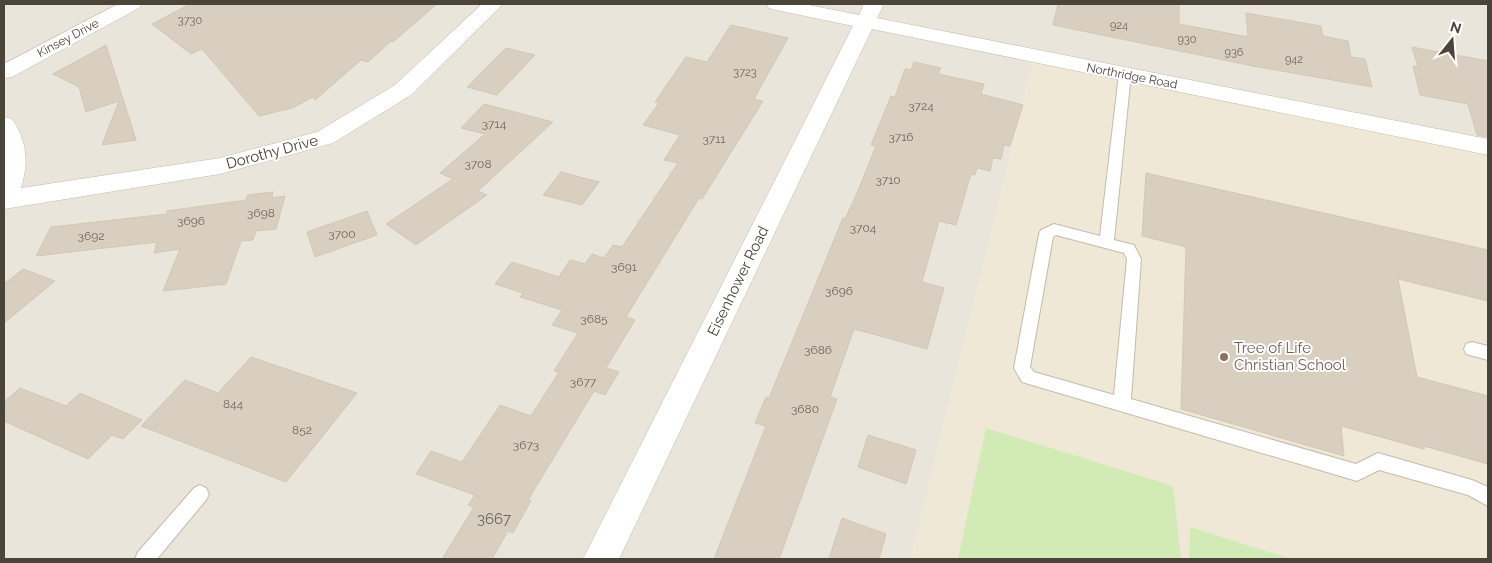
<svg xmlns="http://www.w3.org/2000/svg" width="1492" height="563" viewBox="0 0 1492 563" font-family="Raleway,sans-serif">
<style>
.residential{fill:#eae5da}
.education{fill:#efe8d6}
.green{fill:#d2eab5}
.building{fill:#d8cfc1;stroke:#d3c7b4}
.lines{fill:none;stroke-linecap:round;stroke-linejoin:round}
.lane-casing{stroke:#c2bbae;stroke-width:2}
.street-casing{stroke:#c2bbae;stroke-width:1}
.lane{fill:#fff;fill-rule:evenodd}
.street{fill:#fff;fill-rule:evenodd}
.education-dot{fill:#8d6e63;stroke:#fff;stroke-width:2}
.labels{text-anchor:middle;stroke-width:4;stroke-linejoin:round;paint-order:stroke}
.far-number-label{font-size:11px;fill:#6e675b}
.far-street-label{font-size:12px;fill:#4b4439;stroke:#fff}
.number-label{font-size:12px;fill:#6e675b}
.street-label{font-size:15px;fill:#4b4439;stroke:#fff}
.education-label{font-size:15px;fill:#785e54;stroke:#fff;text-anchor:start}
.near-number-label{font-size:15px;fill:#6e675b}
</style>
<rect width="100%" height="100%" fill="#f6f3ec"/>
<polygon class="residential" points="4,4 1488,4 1488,154 1033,62 911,559 4,559"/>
<polygon class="education" points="1033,62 1488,154 1488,559 911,559"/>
<g class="green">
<polygon points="986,428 1173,486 1181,559 958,559"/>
<polygon points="1190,527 1291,559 1189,559"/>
</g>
<g class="building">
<polygon points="190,4 437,4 393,42 391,41 368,62 361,60 315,100 313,97 292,108 259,116 202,49 191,54 152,24"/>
<polygon points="1058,4 1179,4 1179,24 1248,37 1246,13 1321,26 1323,36 1348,41 1351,57 1365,59 1372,87 1253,66 1053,25"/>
<polygon points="731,25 788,38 754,99 763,101 702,199 699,198 626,317 635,320 606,368 619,372 605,395 594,391 528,500 531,501 513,533 508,531 492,559 442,559 474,507 468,505 475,495 416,474 431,451 462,462 500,405 531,416 559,372 554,371 578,333 552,325 562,310 520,297 523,293 495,284 512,262 559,277 570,260 585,264 592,254 604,258 613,245 622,247 678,163 664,160 680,135 643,125 659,103 655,102 686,57 707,62"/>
<polygon points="106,45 136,140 102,145 119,101 86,112 79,87 53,74"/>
<polygon points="1412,47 1488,61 1488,137 1477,135 1468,104 1420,95 1413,66 1418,67"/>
<polygon points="506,48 535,55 497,95 467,87"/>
<polygon points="914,62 941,68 938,74 984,84 981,94 1023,105 1010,146 1004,145 1001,159 993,158 990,171 977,168 975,175 971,174 956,225 939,221 922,282 944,288 927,349 854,329 830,397 837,399 779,559 714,559 766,426 755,423 766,397 769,398 843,218 845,219 857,193 876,146 871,145 891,96 895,97 905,69 911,70"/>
<polygon points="484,104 553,122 478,191 487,195 416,245 386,224 453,179 440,173 485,134 461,128"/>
<polygon points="561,172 599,182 582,205 543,195"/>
<polygon points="1146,173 1488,250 1488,301 1398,279 1417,377 1488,396 1488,464 1424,446 1424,449 1341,426 1344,456 1181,409 1186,247 1142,236"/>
<polygon points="273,192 272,198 285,196 276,229 256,231 253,240 241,241 226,284 163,291 180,249 154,253 157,242 36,256 51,227 167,214 167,211 246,200 248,195"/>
<polygon points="367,211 377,235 315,257 307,232"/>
<polygon points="23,269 55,281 4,323 4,284"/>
<polygon points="251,357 357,393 286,482 141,426 185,380 218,393"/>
<polygon points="20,388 66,406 80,393 142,420 123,439 112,435 88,459 4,421 4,402"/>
<polygon points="868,435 916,450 906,484 858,467"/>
<polygon points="842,518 886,534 879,559 829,559"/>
</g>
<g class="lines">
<g class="lane-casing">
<g id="lane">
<path d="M1125 70 1131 74 1114 240 1134 245 1141 259 1131 399 1356 464 1378 453 1472 480 1488 487V506L1468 495 1379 470 1357 481 1022 382 1014 368 1039 234 1041 230 1054 224 1100 236 1119 74ZM1056 235 1124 253 1127 259 1114 395 1034 372 1030 367 1053 237Z"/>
<polygon points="1472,342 1488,346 1488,360 1466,354 1464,349 1466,344"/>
<polygon points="200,485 206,488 209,494 206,500 157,559 135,559 138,552 194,488"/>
</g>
</g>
<g class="street-casing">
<g id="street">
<polygon points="118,4 142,4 139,8 12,77 4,78 4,64"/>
<path d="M482 4H503L411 95 333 143 220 174 4 209V117L12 119C27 141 29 162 21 188L220 158 317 132 395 85Z"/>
<polygon points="766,4 804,4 859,15 864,4 884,4 877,18 1488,139 1488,155 872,29 619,559 583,559 853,26 776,10 769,8"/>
</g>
</g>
<use href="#lane" class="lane"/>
<use href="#street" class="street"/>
</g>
<circle class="education-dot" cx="1224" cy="357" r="5"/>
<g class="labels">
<g class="far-number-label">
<text x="190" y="24">3730</text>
<text x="1119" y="29">924</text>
<text x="1187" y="43">930</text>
<text x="1234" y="56">936</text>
<text x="1294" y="63">942</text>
<text x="745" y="76">3723</text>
</g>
<g class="far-street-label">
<text transform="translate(68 38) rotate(-28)" y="4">Kinsey Drive</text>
<text transform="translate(1132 76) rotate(11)" y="4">Northridge Road</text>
</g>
<g class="number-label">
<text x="921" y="110">3724</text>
<text x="494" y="128">3714</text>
<text x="901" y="141">3716</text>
<text x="714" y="143">3711</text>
<text x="478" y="168">3708</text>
<text x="888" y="184">3710</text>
<text x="261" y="217">3698</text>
<text x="191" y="225">3696</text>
<text x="863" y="232">3704</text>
<text x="342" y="238">3700</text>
<text x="91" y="240">3692</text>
<text x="624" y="271">3691</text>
<text x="839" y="295">3696</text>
<text x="594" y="323">3685</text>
<text x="818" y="354">3686</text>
<text x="583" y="386">3677</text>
<text x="233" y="408">844</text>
<text x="805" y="413">3680</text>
<text x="302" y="434">852</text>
<text x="526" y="449">3673</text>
</g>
<g class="street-label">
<text transform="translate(272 152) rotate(-15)" y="5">Dorothy Drive</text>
<text transform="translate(738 281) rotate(-64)" y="5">Eisenhower Road</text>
</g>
<g class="education-label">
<text x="1234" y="353">Tree of Life<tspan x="1234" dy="17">Christian School</tspan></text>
</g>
<g class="near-number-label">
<text x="494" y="524">3667</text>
</g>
</g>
<rect width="1492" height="563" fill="none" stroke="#4b4439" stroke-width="10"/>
<g transform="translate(1452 40) rotate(17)" stroke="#ffffff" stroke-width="4" paint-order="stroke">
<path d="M0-4L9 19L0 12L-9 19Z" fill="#4b4439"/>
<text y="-8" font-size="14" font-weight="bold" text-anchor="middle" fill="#4b4439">N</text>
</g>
</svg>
